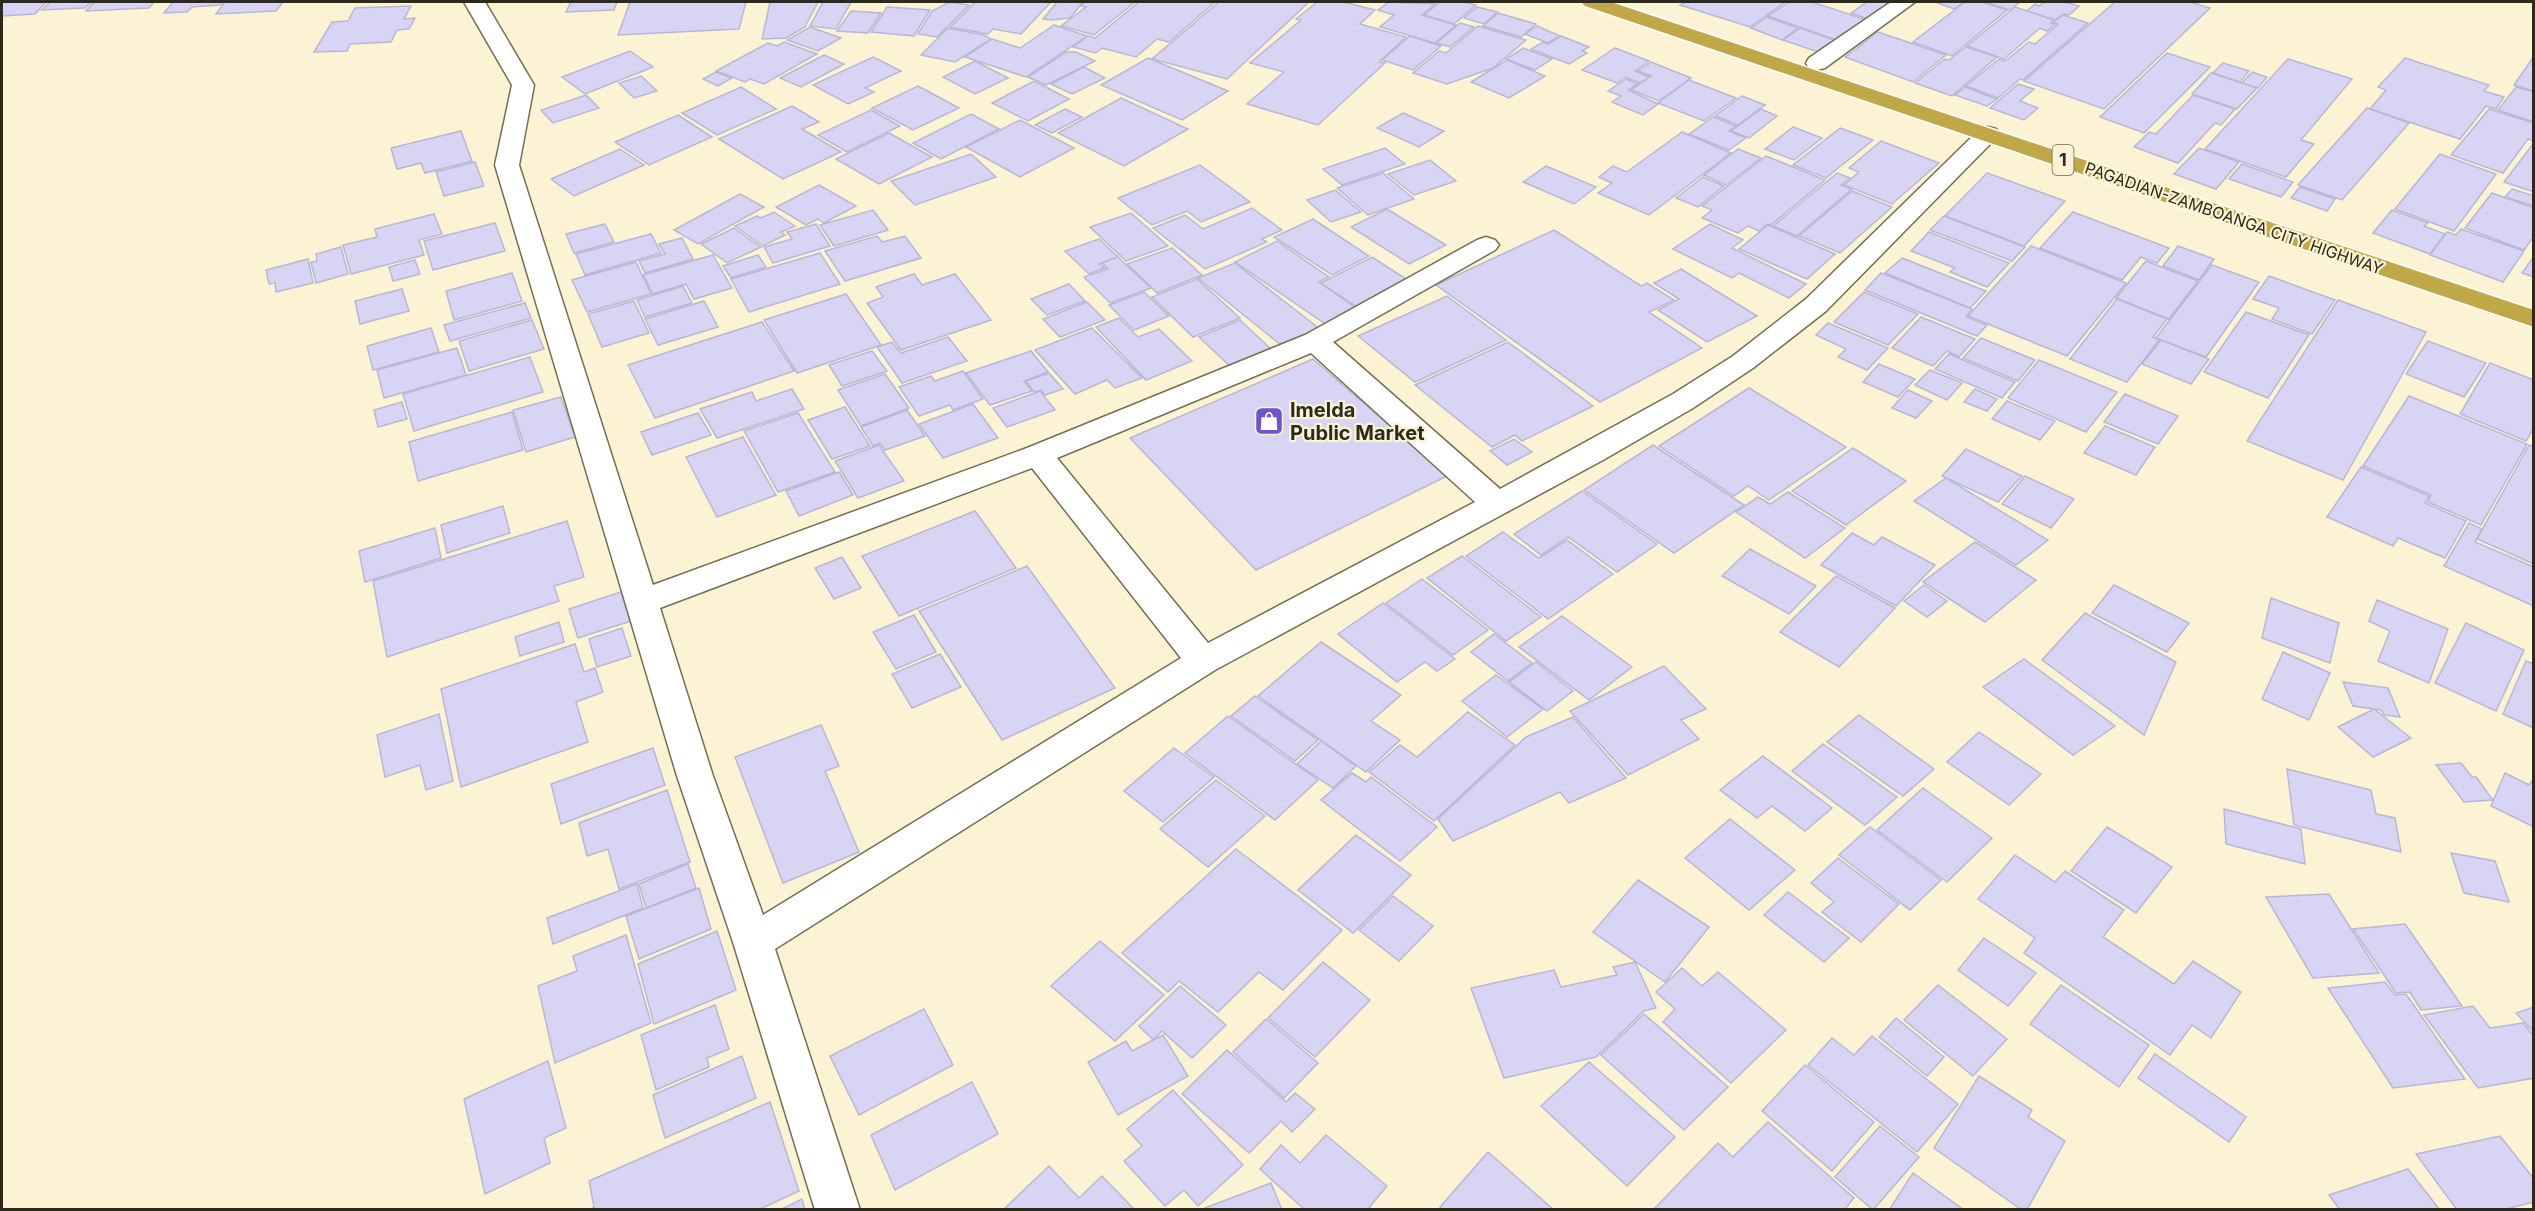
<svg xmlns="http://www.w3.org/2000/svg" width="2535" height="1211" viewBox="0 0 2535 1211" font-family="Inter,sans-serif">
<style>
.building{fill:#d7d5f3;stroke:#bab7d5;stroke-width:1.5}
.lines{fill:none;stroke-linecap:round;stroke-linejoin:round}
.street-casing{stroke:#756e52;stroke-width:3}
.highway-casing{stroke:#fff;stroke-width:3}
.street{fill:#fff;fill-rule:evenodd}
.highway{fill:#c0a747;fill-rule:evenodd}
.labels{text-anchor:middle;stroke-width:4.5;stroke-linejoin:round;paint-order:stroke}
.far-street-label{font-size:16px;fill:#2c291d;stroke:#fcf3d4}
.shield{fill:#fcf3d4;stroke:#6a6654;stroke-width:1.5}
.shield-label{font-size:18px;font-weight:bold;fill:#2c291d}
.poi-label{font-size:20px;font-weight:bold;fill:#2c291d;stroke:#fcf3d4;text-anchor:start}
</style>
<rect width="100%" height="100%" fill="#fcf3d4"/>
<g class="building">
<polygon points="2,2 46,2 35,14 2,16"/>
<polygon points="50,2 91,2 85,8 42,10"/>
<polygon points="94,2 154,2 149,8 86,11"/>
<polygon points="173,2 223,2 220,5 192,7 187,12 164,13"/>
<polygon points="225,2 283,2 276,11 216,14"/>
<polygon points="571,2 617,2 614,10 566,12"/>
<polygon points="630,2 746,2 739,29 618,35"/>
<polygon points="770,2 818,2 805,27 786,38 762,39"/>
<polygon points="823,2 851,2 836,29 810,26"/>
<polygon points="950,2 969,5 937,37 918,34 932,11"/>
<polygon points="975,2 1051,2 1021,34 993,29 988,34 950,27"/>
<polygon points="1057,2 1083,2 1070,18 1051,20 1043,19"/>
<polygon points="1085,2 1135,2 1094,35 1061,26 1086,7 1081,6"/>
<polygon points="1139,2 1215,2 1169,42 1157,39 1136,57 1102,48 1096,53 1073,47 1088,36 1095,38"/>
<polygon points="1219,2 1309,2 1227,79 1152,59"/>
<polygon points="1317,2 1343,2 1375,10 1360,24 1406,37 1379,62 1385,63 1318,125 1247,104 1284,72 1250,63 1301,20 1296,19"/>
<polygon points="1389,2 1435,4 1422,15 1456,25 1435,43 1380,27 1394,15 1378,10"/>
<polygon points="1440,2 1465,2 1476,5 1454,24 1424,15"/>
<polygon points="1686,2 1785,2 1750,27 1680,5"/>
<polygon points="1789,2 1812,2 1870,21 1842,42 1768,16"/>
<polygon points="1867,2 1895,2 1871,20 1851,13"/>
<polygon points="1935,2 1964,2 1954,9"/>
<polygon points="1965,2 1982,2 2007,10 1952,56 1913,42"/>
<polygon points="1984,2 2020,2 2010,10"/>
<polygon points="2044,2 2064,2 2079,6 2069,15 2063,14 2055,20 2027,11 2035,4 2039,6"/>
<polygon points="2115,2 2190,2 2210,8 2104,109 2024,81"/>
<polygon points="411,6 404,19 415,18 409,29 397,30 391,42 350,44 347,51 314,52 332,22 348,21 355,8"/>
<polygon points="887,7 930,10 914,36 871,32"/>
<polygon points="1477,7 1497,12 1484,24 1464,18"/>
<polygon points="2015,7 2054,20 2051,23 2055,24 2047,31 2040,28 2004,59 1967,46"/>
<polygon points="851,11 881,13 868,33 837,31"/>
<polygon points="1498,13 1536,24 1521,37 1483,26"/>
<polygon points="2063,15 2088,23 2023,80 2020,79 1998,98 1966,86 1999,59 2005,61 2029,42 2035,44 2058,24 2053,23"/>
<polygon points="1767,17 1798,28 1782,40 1751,28"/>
<polygon points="1460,23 1474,27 1450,47 1436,43"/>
<polygon points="1054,25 1087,36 1026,77 965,57 992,39 1020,48"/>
<polygon points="1478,26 1526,40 1493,68 1447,84 1413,73 1439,51 1446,53"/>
<polygon points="1537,26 1560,36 1548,43 1525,34"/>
<polygon points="810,27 841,38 818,51 787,40"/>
<polygon points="948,28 984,35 991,39 955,62 921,55"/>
<polygon points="1800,28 1834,40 1818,52 1783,40"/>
<polygon points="1878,32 1946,55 1913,82 1845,57"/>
<polygon points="1410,36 1441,46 1413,70 1382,60"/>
<polygon points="1561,36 1589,47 1582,51 1587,53 1569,64 1531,49 1543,42 1548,44"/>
<polygon points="784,42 817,54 764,84 750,79 745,82 716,71 768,43 777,46"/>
<polygon points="1966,47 1997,57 1952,96 1915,83 1945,59 1949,60"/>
<polygon points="1523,48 1552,59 1535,70 1506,59"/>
<polygon points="1615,48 1649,61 1635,71 1649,77 1640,83 1625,77 1617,83 1582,70"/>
<polygon points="630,51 653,67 585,94 562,77"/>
<polygon points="1066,52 1076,52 1095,61 1046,85 1028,77"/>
<polygon points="2167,53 2210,67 2144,133 2100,117"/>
<polygon points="824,55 844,64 801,87 780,78"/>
<polygon points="873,57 901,71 865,88 874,92 848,104 813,85"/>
<polygon points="1148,58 1228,91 1182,120 1101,85"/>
<polygon points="2405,58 2489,85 2484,91 2504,97 2496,109 2486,106 2460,139 2370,109 2386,90 2378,87"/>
<polygon points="2288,59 2352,79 2301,140 2314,144 2286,177 2205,149"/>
<polygon points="2532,59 2534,60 2534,91 2514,85"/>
<polygon points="1507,60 1545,76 1509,98 1471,82"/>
<polygon points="975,61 1008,78 975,94 943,77"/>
<polygon points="1651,62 1691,78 1659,101 1631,90 1651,76 1638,71"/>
<polygon points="2223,63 2249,71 2240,82 2213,73"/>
<polygon points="1084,67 1105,78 1072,94 1051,84"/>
<polygon points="716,72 732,78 718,86 703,79"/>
<polygon points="2252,72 2267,77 2258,88 2242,83"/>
<polygon points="2211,73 2257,88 2237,109 2192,94"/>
<polygon points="641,76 657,91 634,98 619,83"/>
<polygon points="1626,79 1638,84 1628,90 1658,104 1643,115 1612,102 1621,96 1608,91"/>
<polygon points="1689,80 1736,98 1704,121 1658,103"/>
<polygon points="1034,81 1069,99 1028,121 992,103"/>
<polygon points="2018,84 2034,89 2020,101 2038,108 2024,120 1990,108"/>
<polygon points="918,86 959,108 913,130 872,108"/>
<polygon points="741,87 776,109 717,135 682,113"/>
<polygon points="1965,87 1997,99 1987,106 1955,95"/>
<polygon points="2516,87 2534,92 2534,122 2498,110"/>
<polygon points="586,95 599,108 553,123 541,110"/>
<polygon points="2193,95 2235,109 2221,125 2215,123 2178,163 2134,147 2149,132 2156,134"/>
<polygon points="1742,96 1765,105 1738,125 1715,116"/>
<polygon points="1121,98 1188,129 1124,166 1058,133"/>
<polygon points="792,106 819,122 802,129 841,152 783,179 719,139"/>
<polygon points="2367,108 2409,123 2342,200 2298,185"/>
<polygon points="1065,109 1082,117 1052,133 1035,125"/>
<polygon points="1761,109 1777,116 1749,138 1731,131"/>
<polygon points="2489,109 2534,123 2534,141 2528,139 2503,173 2451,155"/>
<polygon points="871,110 900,126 847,152 818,135"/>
<polygon points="1403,113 1444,131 1419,147 1377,128"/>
<polygon points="971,114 999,129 941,159 913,143"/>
<polygon points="678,115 712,137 649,165 615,142"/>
<polygon points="1713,117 1736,126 1729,131 1746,138 1729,150 1689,134"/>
<polygon points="1020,120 1074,148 1020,177 966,147"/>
<polygon points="1793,127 1822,138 1794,160 1765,149"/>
<polygon points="1840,128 1873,140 1826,178 1793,165"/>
<polygon points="461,131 472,161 425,173 421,163 397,169 391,148"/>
<polygon points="1682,132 1731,153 1649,215 1598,193 1612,183 1599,177 1613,166 1627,172"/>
<polygon points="889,133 932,157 879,184 836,159"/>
<polygon points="1881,141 1939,163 1892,204 1844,185 1859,172 1849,168"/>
<polygon points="2533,144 2534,144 2534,192 2504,182"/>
<polygon points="1385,148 1405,164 1342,185 1323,169"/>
<polygon points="2199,148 2239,162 2216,189 2174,174"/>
<polygon points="620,149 644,165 574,196 551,179"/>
<polygon points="1738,149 1761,158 1726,185 1704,175"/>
<polygon points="971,154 996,177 915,205 891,181"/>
<polygon points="2440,154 2496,174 2454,231 2395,209"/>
<polygon points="1766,156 1825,180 1771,225 1767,224 1759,231 1748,226 1738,233 1702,218 1712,210 1702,206"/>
<polygon points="1430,160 1456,181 1414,195 1388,174"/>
<polygon points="475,162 484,186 444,196 436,172"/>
<polygon points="2242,164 2293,182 2281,197 2229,179"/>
<polygon points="1200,165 1250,202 1201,222 1187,211 1152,225 1118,198"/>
<polygon points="1546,166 1596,187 1574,204 1523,182"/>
<polygon points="1383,173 1414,199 1368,215 1337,188"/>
<polygon points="1837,173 1850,178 1841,185 1852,189 1797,236 1773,226"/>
<polygon points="1987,173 2065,201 2024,246 1945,216"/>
<polygon points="1703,177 1724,186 1698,207 1676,198"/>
<polygon points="819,185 856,206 824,223 818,219 806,225 776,207"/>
<polygon points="2300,187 2335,199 2327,211 2291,198"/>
<polygon points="2512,189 2534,196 2534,206 2505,197"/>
<polygon points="1335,190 1361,212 1331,222 1307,200"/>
<polygon points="1852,191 1892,207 1840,253 1799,236"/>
<polygon points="2492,193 2534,208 2534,236 2524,250 2465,228"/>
<polygon points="740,194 764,207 698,244 674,230"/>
<polygon points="1252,208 1282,230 1262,239 1267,242 1205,269 1153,228 1185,215 1203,229"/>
<polygon points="1387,209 1446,245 1409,264 1351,227"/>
<polygon points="873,210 888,230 834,246 820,225"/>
<polygon points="2392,210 2428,223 2424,226 2445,234 2430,254 2373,233"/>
<polygon points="774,212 795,226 781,232 785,235 763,246 735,226 757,216 761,218"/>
<polygon points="2073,212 2169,248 2157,263 2141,257 2122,280 2040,248"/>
<polygon points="1131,213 1168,246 1126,261 1090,227"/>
<polygon points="434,214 442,234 419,240 424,255 351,274 343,245 377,237 375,229"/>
<polygon points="1944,216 2025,247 2012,261 1930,230"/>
<polygon points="1313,219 1369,256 1332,275 1274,237"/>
<polygon points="495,223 505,251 433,270 424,241"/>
<polygon points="605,224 614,242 574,253 566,234"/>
<polygon points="816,224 830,246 773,263 764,247 792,239 787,232"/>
<polygon points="1710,224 1743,240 1732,248 1806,284 1789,298 1739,273 1732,278 1673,249"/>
<polygon points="1768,225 1835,254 1807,279 1739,249"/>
<polygon points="734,228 761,247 727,263 701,244"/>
<polygon points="2461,229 2524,251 2503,282 2430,255 2447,232 2456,235"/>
<polygon points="1554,230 1641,286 1647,283 1674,300 1649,312 1702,348 1600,402 1436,285"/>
<polygon points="1929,232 2009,263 1987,287 1950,272 1955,268 1911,251"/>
<polygon points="651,234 661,253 585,275 576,254"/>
<polygon points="877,236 882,242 905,236 921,258 845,281 825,251"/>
<polygon points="682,238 693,259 645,273 639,261 665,254 659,244"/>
<polygon points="1099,239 1118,257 1099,264 1105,268 1089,274 1065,251"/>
<polygon points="1277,241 1329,277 1319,282 1359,310 1328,326 1235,262"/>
<polygon points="2031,246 2126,283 2067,356 1968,316"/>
<polygon points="2178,246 2214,259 2199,280 2163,266"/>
<polygon points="341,247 348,274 316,283 311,262 317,261 316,254"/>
<polygon points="1172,248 1202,275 1157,293 1127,264"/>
<polygon points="820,253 840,284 749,312 731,279"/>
<polygon points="713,255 732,288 694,299 686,284 653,294 643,275"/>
<polygon points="758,255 766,267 731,278 723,266"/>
<polygon points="1118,257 1151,288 1110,303 1084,277 1108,269 1102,263"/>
<polygon points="1372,257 1409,281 1357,307 1321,283"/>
<polygon points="1902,258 1986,291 1970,308 1885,273"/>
<polygon points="308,259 313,283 276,292 275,283 269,284 266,270"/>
<polygon points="2532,259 2534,260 2534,277 2522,273"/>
<polygon points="415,260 420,274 393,281 389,267"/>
<polygon points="2146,261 2198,281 2169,319 2116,298"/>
<polygon points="636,262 651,294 587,312 572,280"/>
<polygon points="1235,263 1320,329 1282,346 1198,278"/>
<polygon points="2212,265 2259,282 2206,357 2156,338"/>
<polygon points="1681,269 1757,316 1707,342 1658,310 1679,299 1654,283"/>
<polygon points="512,273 522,301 454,320 446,291"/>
<polygon points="1881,273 1972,309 1966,317 1987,325 1977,336 1865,290"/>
<polygon points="914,274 922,285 955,274 991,320 901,350 867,303 883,297 876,287"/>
<polygon points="2269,276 2335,300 2312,334 2272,319 2279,308 2253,299"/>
<polygon points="1197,279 1240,318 1193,337 1152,297"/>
<polygon points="1069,284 1085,301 1047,315 1031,299"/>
<polygon points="683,286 692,303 645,317 637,300"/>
<polygon points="402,289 409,311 360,324 355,301"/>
<polygon points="1144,292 1169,316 1134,330 1109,305"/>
<polygon points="1864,292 1918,314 1888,345 1834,322"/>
<polygon points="846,294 881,345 797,373 764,320"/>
<polygon points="1447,296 1506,340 1415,382 1358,336"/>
<polygon points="2117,299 2167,319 2153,337 2159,340 2127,382 2070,359"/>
<polygon points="2338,300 2426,332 2343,480 2247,441"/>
<polygon points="634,301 649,333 602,347 588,314"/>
<polygon points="704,301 718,327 658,345 645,319"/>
<polygon points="1087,302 1105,320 1060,337 1043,319"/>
<polygon points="525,303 531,318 450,341 444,325"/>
<polygon points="2246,312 2309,335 2268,398 2204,372"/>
<polygon points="1921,317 1975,339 1959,357 1947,351 1933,366 1892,348"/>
<polygon points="1119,318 1138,337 1159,329 1192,361 1146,380 1096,327"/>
<polygon points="532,320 544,349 469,371 459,341"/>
<polygon points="1240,320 1272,350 1231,367 1199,337"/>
<polygon points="762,322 794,371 655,418 628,365"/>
<polygon points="1828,323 1888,348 1867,370 1838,357 1846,349 1816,335"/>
<polygon points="431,328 439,352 373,370 367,346"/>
<polygon points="1092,328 1142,378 1115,388 1107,380 1075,394 1035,350"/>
<polygon points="948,337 967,361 902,383 877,347 892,342 901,353"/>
<polygon points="1981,338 2035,360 2018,381 1963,358"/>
<polygon points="2161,340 2209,359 2191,384 2142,364"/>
<polygon points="2428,341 2486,363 2464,397 2406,374"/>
<polygon points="1508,342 1593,406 1522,441 1515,435 1492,447 1415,385"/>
<polygon points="457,348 466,375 384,398 377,370"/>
<polygon points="872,351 887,371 842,386 829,365"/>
<polygon points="1031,351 1048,372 1024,381 1032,391 990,405 966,373"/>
<polygon points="1949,354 2015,382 2002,398 1935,369"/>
<polygon points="530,357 543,392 414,431 403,394"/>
<polygon points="1313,359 1447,476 1256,570 1130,438"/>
<polygon points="2039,360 2117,392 2086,432 2008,398"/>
<polygon points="2490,363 2534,380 2534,427 2526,441 2460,414"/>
<polygon points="1879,364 1915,379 1898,397 1863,382"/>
<polygon points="1930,370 1962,383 1947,400 1915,385"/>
<polygon points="963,371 983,399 953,410 950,405 919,416 899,387 931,376 935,381"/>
<polygon points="1049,373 1063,389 1045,395 1041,390 1034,392 1026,381"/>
<polygon points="885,374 909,408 861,426 838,390"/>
<polygon points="1749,388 1846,447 1769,500 1748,486 1734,496 1659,446"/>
<polygon points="792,389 804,409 717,438 700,409 752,392 756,401"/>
<polygon points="1975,389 1997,399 1987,411 1964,402"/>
<polygon points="1908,390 1932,401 1916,418 1892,408"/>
<polygon points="1040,391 1055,410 1007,427 993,408"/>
<polygon points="2125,394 2178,416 2158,444 2104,422"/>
<polygon points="2409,396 2527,444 2481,525 2428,502 2431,495 2363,466"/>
<polygon points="561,397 575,437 526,452 513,410"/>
<polygon points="2007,401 2055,421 2040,440 1992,419"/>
<polygon points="402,402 407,419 378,427 374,410"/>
<polygon points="973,404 998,438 943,458 919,424"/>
<polygon points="845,407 870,446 832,459 808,420"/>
<polygon points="907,410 925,436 885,450 880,443 873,446 861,427"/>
<polygon points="512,412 523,450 418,481 409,442"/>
<polygon points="698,413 711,435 652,455 641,432"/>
<polygon points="798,413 835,472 778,492 744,431"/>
<polygon points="2105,426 2155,447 2136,475 2084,453"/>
<polygon points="743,437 776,495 717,517 686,457"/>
<polygon points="1514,439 1532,452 1507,465 1490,451"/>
<polygon points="879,445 904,481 858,498 835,461"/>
<polygon points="1653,445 1744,505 1674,553 1584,490"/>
<polygon points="2529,445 2534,447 2534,564 2477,539"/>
<polygon points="1853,448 1906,481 1846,525 1792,491"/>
<polygon points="1966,449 2022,476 1998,502 1942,476"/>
<polygon points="2361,467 2429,496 2425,503 2466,521 2445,558 2398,538 2393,546 2327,517"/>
<polygon points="839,472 853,495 799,516 786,491"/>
<polygon points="2025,476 2074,499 2051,528 2002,504"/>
<polygon points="1946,478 2048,540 2016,565 1914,501"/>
<polygon points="1582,491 1657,544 1617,572 1568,537 1541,555 1514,534"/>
<polygon points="1788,492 1845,528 1805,558 1736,512 1758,497 1770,504"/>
<polygon points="503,506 510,533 447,553 441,525"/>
<polygon points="975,511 1016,568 899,616 862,556"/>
<polygon points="567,521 584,577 554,586 559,601 387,657 373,581"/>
<polygon points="2469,523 2482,529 2475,542 2534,567 2534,606 2444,566"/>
<polygon points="435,528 441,558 365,582 359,551"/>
<polygon points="1503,532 1539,558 1567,540 1613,574 1548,619 1466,556"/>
<polygon points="1852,533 1874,545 1882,537 1935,565 1896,606 1821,565"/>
<polygon points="1975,542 2036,580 1985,622 1923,582"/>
<polygon points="1750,549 1816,586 1789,614 1722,576"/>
<polygon points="1462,556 1541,617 1506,641 1427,578"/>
<polygon points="842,557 861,588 834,599 815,568"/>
<polygon points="1027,566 1115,688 1002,740 919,611"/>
<polygon points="1836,576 1895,608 1839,667 1780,632"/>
<polygon points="1422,579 1488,630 1453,655 1386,603"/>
<polygon points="1924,585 1947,601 1927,617 1904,601"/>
<polygon points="2114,585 2189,623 2167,652 2092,613"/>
<polygon points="621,592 631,621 578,638 569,609"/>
<polygon points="2271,598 2339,623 2330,663 2262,638"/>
<polygon points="2377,600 2448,629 2429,683 2378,661 2390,631 2369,621"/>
<polygon points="1383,603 1455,659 1437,671 1425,662 1397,682 1338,634"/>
<polygon points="2085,613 2176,662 2144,735 2042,660"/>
<polygon points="914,615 936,652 896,669 873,632"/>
<polygon points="1562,616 1632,667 1589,700 1519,647"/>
<polygon points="559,622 564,642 520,656 515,637"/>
<polygon points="2466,623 2524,650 2496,711 2435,683"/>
<polygon points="622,628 631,656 597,667 589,639"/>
<polygon points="1494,634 1532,663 1508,681 1471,652"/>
<polygon points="1321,642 1401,695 1371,721 1400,740 1366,772 1258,696"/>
<polygon points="575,644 584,672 595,668 603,692 576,702 588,742 461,787 441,689"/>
<polygon points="2283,652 2330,673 2309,720 2262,699"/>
<polygon points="940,654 961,687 912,708 892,674"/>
<polygon points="2024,659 2115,726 2073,755 1983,687"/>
<polygon points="2526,661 2534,664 2534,728 2503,714"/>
<polygon points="1536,662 1573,691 1547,711 1509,682"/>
<polygon points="1664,666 1706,709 1681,720 1699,739 1628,775 1570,711"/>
<polygon points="1496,675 1543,709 1507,737 1462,701"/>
<polygon points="2343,682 2388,688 2400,717 2384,715 2381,710 2353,706"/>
<polygon points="1255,696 1318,740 1295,761 1231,716"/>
<polygon points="2374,709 2411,738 2373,757 2338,727"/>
<polygon points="1468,712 1515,745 1434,821 1369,772 1400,745 1417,757"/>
<polygon points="439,714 453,781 426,790 420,765 385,777 377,735"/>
<polygon points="1859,715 1934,769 1903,796 1827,742"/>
<polygon points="1228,716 1318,780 1275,820 1185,753"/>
<polygon points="1573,717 1626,778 1569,803 1560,792 1453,841 1438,819 1526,737"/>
<polygon points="821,725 839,766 825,771 859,852 783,883 735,757"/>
<polygon points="1979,732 2041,774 2009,805 1947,762"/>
<polygon points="1321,741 1356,766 1333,788 1297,764"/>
<polygon points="1823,744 1897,797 1865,825 1792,771"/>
<polygon points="653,748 665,785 561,824 551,784"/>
<polygon points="1174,748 1214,777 1163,822 1124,791"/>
<polygon points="1763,756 1832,808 1805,831 1772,806 1757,818 1720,790"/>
<polygon points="2461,763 2472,777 2476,777 2493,800 2464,802 2436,765"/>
<polygon points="2287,769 2371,790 2376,814 2395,818 2401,852 2294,825"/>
<polygon points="1352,773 1366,782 1371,777 1437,827 1400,861 1321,800"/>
<polygon points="2505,773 2529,785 2534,778 2534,827 2491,806"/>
<polygon points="1216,780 1265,816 1208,867 1160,829"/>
<polygon points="1923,788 1992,838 1947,882 1877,830"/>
<polygon points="667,790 690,862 619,889 608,849 587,856 579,823"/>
<polygon points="2224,809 2301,829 2305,864 2226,844"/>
<polygon points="1730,819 1795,870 1749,910 1685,858"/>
<polygon points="1870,827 1941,880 1910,910 1839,855"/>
<polygon points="2107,827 2172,867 2136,913 2071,871"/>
<polygon points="1356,835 1411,875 1353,933 1298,890"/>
<polygon points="1236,849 1342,930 1283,990 1259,972 1218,1012 1179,981 1168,992 1122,953"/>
<polygon points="2451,853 2495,861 2509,902 2464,893"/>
<polygon points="2015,855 2055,882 2065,871 2124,910 2103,937 2174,984 2193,961 2241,992 2211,1038 2192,1025 2170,1055 2024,953 2035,938 1978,899"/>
<polygon points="1838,858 1899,904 1861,942 1822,912 1834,902 1811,883"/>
<polygon points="688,864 696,888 646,908 639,884"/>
<polygon points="1638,880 1709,927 1665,982 1593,932"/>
<polygon points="637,884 643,908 553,944 547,918"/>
<polygon points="699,888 711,929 639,959 626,916"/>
<polygon points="1788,892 1849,938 1824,962 1764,915"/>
<polygon points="2329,894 2379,973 2313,978 2266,897"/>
<polygon points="1393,896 1433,926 1399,961 1359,930"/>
<polygon points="2405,924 2462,1006 2421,1010 2410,992 2396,993 2353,929"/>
<polygon points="717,931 736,990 654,1024 638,964"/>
<polygon points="626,935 651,1023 555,1063 538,986 577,971 573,956"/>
<polygon points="1984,938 2036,973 2008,1006 1958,970"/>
<polygon points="1100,941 1164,995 1115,1041 1051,986"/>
<polygon points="1323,962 1370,1000 1315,1057 1268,1018"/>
<polygon points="1635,962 1656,1008 1644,1011 1596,1057 1504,1078 1471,988 1554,970 1561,987 1617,975 1613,967"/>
<polygon points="1682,968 1702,986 1718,972 1786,1030 1731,1083 1663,1022 1675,1009 1656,992"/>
<polygon points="2385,982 2395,995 2406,994 2465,1079 2393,1088 2328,988"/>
<polygon points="1938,985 2007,1039 1973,1076 1904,1020"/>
<polygon points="2061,985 2149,1045 2119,1087 2030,1024"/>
<polygon points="1180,986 1226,1025 1192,1058 1162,1031 1153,1040 1139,1026"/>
<polygon points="715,1005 729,1049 707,1058 709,1067 656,1090 641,1035"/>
<polygon points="2473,1006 2490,1028 2523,1023 2534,1036 2534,1078 2478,1088 2424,1015"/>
<polygon points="2534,1007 2534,1032 2516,1013"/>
<polygon points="924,1009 953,1065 859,1115 830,1056"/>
<polygon points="1644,1014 1728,1087 1684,1130 1601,1055"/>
<polygon points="1896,1018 1944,1057 1927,1076 1879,1037"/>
<polygon points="1266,1019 1318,1063 1284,1098 1233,1052"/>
<polygon points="1163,1035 1188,1076 1118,1115 1088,1062 1126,1041 1132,1051"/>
<polygon points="1872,1036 1958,1104 1917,1152 1808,1065 1832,1038 1854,1055"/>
<polygon points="1227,1050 1286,1102 1295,1093 1315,1109 1292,1132 1281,1121 1249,1153 1182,1094"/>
<polygon points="2155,1054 2246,1117 2229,1142 2138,1078"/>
<polygon points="742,1056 756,1098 665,1138 653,1095"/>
<polygon points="548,1061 566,1128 544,1138 550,1163 485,1194 464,1099"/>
<polygon points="1589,1062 1675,1137 1627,1186 1541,1106"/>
<polygon points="1805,1065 1874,1122 1832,1171 1762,1111"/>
<polygon points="1979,1076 2032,1110 2028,1117 2065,1141 2027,1210 2022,1210 1934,1148"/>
<polygon points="972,1082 998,1134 895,1190 871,1135"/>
<polygon points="1173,1090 1243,1165 1198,1206 1184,1190 1165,1206 1124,1161 1142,1146 1127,1129"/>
<polygon points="770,1102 799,1191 758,1210 589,1210 594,1207 589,1181"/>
<polygon points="1768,1122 1854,1198 1844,1210 1653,1210 1718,1143 1733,1157"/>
<polygon points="1880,1126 1919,1157 1873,1210 1835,1177"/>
<polygon points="1326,1135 1387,1186 1367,1210 1305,1210 1260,1169 1281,1145 1300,1163"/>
<polygon points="2500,1136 2534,1179 2534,1202 2502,1210 2457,1210 2416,1154"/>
<polygon points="1488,1152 1554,1210 1443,1210 1440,1207"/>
<polygon points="1049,1166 1079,1198 1102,1176 1135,1210 1003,1210"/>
<polygon points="2408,1169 2440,1210 2340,1210 2329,1195"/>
<polygon points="1913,1173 1964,1210 1889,1210"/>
<polygon points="1271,1183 1282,1210 1202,1210 1202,1209"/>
<polygon points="802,1199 805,1210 780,1210"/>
</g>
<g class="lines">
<g class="street-casing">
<g id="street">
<path d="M464 2H485L534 85 519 165 653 585 1027 448 1305 335 1477 240 1486 237 1495 240 1499 245 1495 250 1333 342 1500 489 1673 394 1733 356 1806 299 1980 129 1988 127 1996 129 2000 134 1826 311 1753 368 1693 408 1603 460 1215 670 775 949 860 1210H815L733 942 677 776 495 165 512 85ZM1311 353 1475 502 1208 643 1057 458ZM1032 468 1181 658 763 915 713 776 660 608Z"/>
<polygon points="1891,2 1915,2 1825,68 1817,70 1809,68 1806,63 1809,58"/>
</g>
</g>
<g class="highway-casing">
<polygon id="highway" points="1581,2 1611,2 2534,310 2534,327 1585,6"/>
</g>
<use href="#street" class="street"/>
<use href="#highway" class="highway"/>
</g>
<defs>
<g id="shop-square" transform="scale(1.5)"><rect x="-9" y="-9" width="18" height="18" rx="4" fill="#7054ce" stroke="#fcf3d4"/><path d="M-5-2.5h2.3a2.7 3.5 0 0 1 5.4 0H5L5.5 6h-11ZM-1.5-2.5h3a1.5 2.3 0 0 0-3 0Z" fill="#fff"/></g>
</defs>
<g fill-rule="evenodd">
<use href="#shop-square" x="1269" y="421"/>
</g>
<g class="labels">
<g class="far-street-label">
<text transform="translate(2234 218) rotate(19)" y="6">PAGADIAN-ZAMBOANGA CITY HIGHWAY</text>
</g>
<rect class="shield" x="2052.5" y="145" width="21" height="30" rx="4.5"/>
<g class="shield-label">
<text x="2063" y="166">1</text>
</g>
<g class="poi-label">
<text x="1290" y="417">Imelda<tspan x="1290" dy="23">Public Market</tspan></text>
</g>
</g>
<rect width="2535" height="1211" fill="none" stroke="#2c291d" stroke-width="6"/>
</svg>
